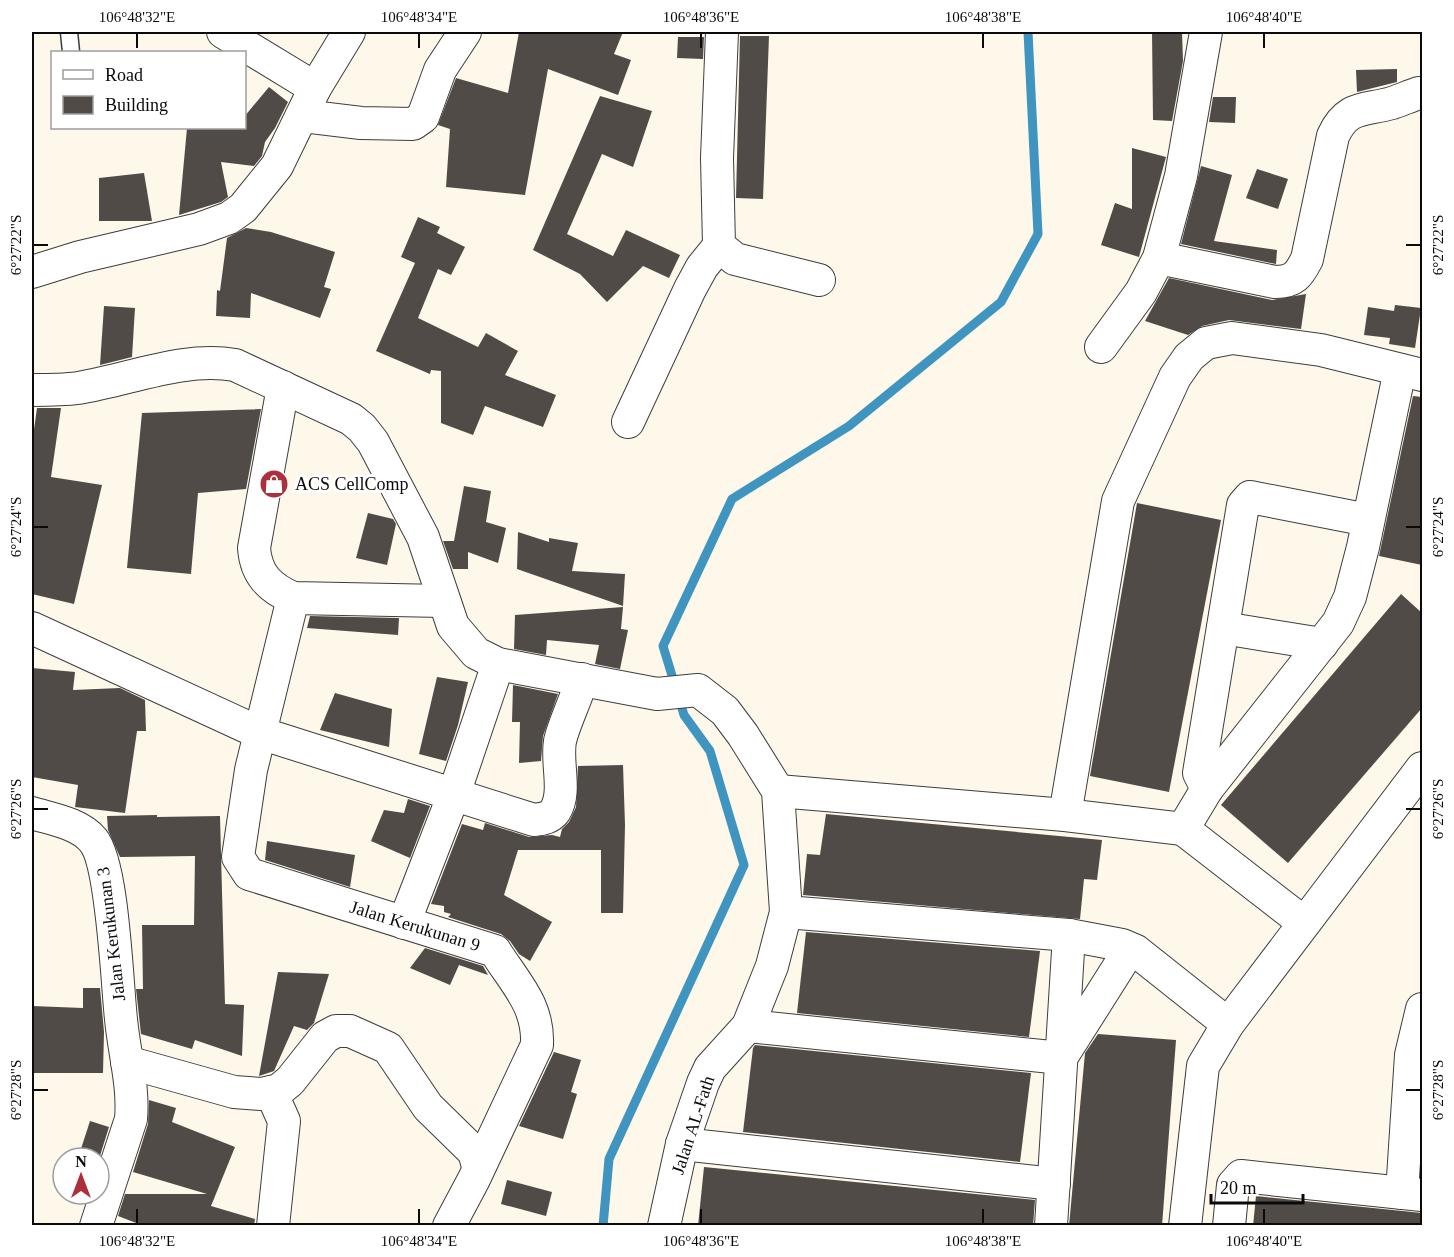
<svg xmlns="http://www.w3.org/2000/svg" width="1454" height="1257" viewBox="0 0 1454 1257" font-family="Georgia,serif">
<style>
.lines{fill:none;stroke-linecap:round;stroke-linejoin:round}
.stream{stroke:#4094c0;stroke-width:9}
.building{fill:#514b47}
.lane-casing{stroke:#3d3d3d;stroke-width:19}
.street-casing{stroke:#3d3d3d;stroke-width:34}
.lane{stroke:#fff;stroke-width:16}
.street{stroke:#fff;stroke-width:32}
.ticks{fill:none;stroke:#0a0a0a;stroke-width:2}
.labels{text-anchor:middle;stroke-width:6;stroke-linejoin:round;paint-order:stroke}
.poi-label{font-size:18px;fill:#0a0a0a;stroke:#fff;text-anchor:start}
.street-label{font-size:18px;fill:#0a0a0a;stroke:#fff}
.neatline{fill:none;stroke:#0a0a0a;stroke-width:2}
.ticks-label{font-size:15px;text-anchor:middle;fill:#0a0a0a}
</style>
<rect width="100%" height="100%" fill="#fdf8e9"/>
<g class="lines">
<polyline class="stream" points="603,1226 609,1159 744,865 710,751 684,715 663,646 732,499 849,426 1001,302 1038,234 1028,32"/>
</g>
<g class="building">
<polygon points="519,32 623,32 614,54 631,60 618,95 548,69 525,195 446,187 450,129 438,125 456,78 508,93"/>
<polygon points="1152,32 1182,32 1183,61 1172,121 1153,120"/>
<polygon points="740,36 769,36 763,199 736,198"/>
<polygon points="678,37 704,37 703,59 677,58"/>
<polygon points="1397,69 1397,82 1357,92 1356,70"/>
<polygon points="269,87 288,102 275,128 265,142 262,156 254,166 221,162 228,197 221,202 179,215 187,128 244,128 244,117"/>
<polygon points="600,96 652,111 633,167 602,154 567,234 613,256 626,230 680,255 669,278 643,266 607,302 580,274 533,250"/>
<polygon points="1213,97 1236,97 1235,123 1209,122"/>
<polygon points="1132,148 1166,157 1139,257 1101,245 1115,203 1132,209"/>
<polygon points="1201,166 1232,175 1214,241 1277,250 1276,264 1181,244"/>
<polygon points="1257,169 1288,179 1278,209 1246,198"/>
<polygon points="144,173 152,221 99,221 99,178"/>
<polygon points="418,217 440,227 437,233 465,247 451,275 438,269 418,318 478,347 486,333 518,351 505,375 556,395 543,427 485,406 473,435 441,423 441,371 431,370 430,374 376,351 415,263 401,257"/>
<polygon points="246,228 271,232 335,252 324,287 331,289 320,318 251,293 250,318 216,316 217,290 220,291 227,238"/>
<polygon points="1169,278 1272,300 1306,294 1301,329 1229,320 1202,326 1188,335 1145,321"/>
<polygon points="1395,305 1421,308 1415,348 1389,344 1390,338 1364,335 1368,307 1394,311"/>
<polygon points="104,306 135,308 132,357 100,365"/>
<polygon points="1413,396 1422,397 1422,565 1379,556"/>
<polygon points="37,408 61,408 51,477 102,485 74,604 32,594 32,444"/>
<polygon points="261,409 246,489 198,493 191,574 127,568 142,413"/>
<polygon points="464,486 491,491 486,522 506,528 498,563 468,552 468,569 453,569 443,541 454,541"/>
<polygon points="1137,503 1221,520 1169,792 1090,776"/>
<polygon points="368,513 393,519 396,524 387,565 356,558"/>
<polygon points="518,532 549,542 549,538 578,543 572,571 625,574 623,606 517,569"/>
<polygon points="1401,594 1422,613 1422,708 1288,863 1221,805"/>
<polygon points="623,607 621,629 628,630 620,669 595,664 599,645 547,640 546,655 514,649 515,615"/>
<polygon points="310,616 399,618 398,635 307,628"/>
<polygon points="32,668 75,672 73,690 120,688 145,700 146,731 137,731 125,813 75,807 78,785 32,777"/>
<polygon points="437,677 468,682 458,725 446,761 419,754"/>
<polygon points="513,685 558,694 543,736 541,761 519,763 520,722 512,722"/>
<polygon points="335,693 392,709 389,747 320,730"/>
<polygon points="623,765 625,825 623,913 601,913 601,850 518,850 504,895 552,922 530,961 519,954 510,941 501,934 448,917 451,914 444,912 444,906 431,904 462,824 483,830 485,823 529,837 552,835 560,837 562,829 569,822 576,807 578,766"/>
<polygon points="408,799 430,806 410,858 371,841 384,810 404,813"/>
<polygon points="826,814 1102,840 1097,880 1084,879 1080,919 803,895 807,854 820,855"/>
<polygon points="157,815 157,817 220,816 225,1004 244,1005 242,1056 195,1040 192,1049 141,1034 136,989 143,989 142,925 194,925 195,856 120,857 108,830 107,816"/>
<polygon points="267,841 355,855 350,887 265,860"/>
<polygon points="806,932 1040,951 1029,1037 797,1013"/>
<polygon points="425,948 483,966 488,975 459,965 450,985 410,968"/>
<polygon points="278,972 329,974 314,1023 307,1030 294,1026 274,1071 259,1076"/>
<polygon points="83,988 100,988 104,1032 103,1073 32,1073 32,1006 83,1008"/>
<polygon points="1098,1034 1176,1040 1162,1226 1069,1226 1085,1053"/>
<polygon points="755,1045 1031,1073 1020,1162 743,1132 753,1048"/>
<polygon points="554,1052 581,1060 571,1092 577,1094 563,1139 519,1126"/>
<polygon points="149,1100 176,1108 172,1122 235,1147 211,1206 255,1219 254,1226 144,1226 118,1216 125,1194 207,1194 133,1172 148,1124"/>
<polygon points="90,1121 109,1127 99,1159 79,1155"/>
<polygon points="704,1167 1035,1200 1033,1226 698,1226"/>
<polygon points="507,1180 552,1192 546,1216 501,1204"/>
<polygon points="1256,1196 1422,1213 1422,1226 1253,1226"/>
</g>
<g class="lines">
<g class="lane-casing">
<polyline id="lane" points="69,32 71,52"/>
</g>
<g class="street-casing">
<g id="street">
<polyline points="223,32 315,88"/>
<polyline points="722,32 717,158 719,246 735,259 819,280"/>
<polyline points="303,116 361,123 413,124 423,117 440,70 465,32"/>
<path d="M1159 258 1275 282C1294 282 1299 275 1307 259L1333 136C1347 105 1364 111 1392 103 1401 100 1410 96 1419 93"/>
<polyline points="32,272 80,257 199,229 229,218 243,208 277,166 315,88 349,32"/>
<polyline points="1101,347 1141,292 1159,258 1181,176 1206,32"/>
<path d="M283 387 254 548C256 575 270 588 293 598L443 601"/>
<path d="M32 390C47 390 63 390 78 388 129 380 183 356 235 365L351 419 362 428 373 442 423 537 453 626 476 653 498 664 657 694 698 690 725 711 743 735 778 791 786 912 772 966 748 1026 710 1068 703 1083 682 1144 664 1226"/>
<polyline points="628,422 690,289 702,267 719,246"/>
<path d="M293 598 251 770 238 857 249 874 495 951C515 983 539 1005 537 1045L474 1179 449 1226"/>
<path d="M32 628 260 733 534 820C542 819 550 818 555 811 567 792 556 763 560 741 564 723 576 700 582 679"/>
<polyline points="1223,628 1322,644"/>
<polyline points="1207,789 1199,773 1243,505 1250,497 1368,520"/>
<polyline points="778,791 1065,815 1183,829 1207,789 1338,623 1350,597 1363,547 1400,370"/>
<path d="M32 813C51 819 79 823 93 840 113 863 117 984 121 1019 124 1052 134 1086 131 1119L96 1226"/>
<polyline points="1065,815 1118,501 1175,377 1189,357 1206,343 1232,338 1321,350 1422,375"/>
<polyline points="1183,829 1303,922"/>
<polyline points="786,912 1069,935 1122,945 1136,951 1228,1024"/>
<polyline points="404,923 454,794 498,664"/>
<polyline points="748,1026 1061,1058 1130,949"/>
<polyline points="127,1062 234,1092 261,1094 279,1090 290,1081 325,1037 336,1031 350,1031 388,1048 428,1107 474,1152 478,1166"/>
<polyline points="271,1092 284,1121 273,1226"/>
<polyline points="682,1144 1054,1184"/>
<polyline points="1402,1193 1411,1055 1422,1009"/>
<polyline points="1051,1226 1069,935"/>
<polyline points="1185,1226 1203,1066 1228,1024 1422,768"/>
<polyline points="1229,1226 1233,1185 1241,1176 1422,1195"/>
</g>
</g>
<use href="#lane" class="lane"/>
<use href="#street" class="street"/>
</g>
<path class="ticks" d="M137 33V48M419 33V48M701 33V48M983 33V48M1264 33V48M33 245H48M1406 245H1421M33 527H48M1406 527H1421M33 809H48M1406 809H1421M33 1090H48M1406 1090H1421M137 1209V1224M419 1209V1224M701 1209V1224M983 1209V1224M1264 1209V1224"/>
<defs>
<g id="shop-disc" transform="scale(1.5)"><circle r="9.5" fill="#ac303c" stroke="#fff"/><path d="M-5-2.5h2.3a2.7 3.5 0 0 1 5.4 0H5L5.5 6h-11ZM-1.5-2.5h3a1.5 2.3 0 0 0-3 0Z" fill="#fff"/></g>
</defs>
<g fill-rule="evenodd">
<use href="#shop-disc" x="274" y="484"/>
</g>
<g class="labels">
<g class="poi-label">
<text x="295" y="490">ACS CellComp</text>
</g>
<g class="street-label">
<text transform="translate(415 926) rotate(17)" y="6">Jalan Kerukunan 9</text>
<text transform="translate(111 934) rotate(-97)" y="6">Jalan Kerukunan 3</text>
<text transform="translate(693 1125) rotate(-72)" y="6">Jalan AL-Fath</text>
</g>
</g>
<rect width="1454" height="1257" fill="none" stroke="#ffffff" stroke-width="66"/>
<rect x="51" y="51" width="195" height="78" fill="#ffffff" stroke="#9d9d9d" stroke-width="1.5"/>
<rect x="63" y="70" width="30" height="9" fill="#ffffff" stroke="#9d9d9d" stroke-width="1.5"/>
<text x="105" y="81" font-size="18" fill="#0a0a0a">Road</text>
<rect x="63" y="96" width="30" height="18" fill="#514b47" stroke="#9d9d9d" stroke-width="1.5"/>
<text x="105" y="111" font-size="18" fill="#0a0a0a">Building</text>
<g transform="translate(81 1176)"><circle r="28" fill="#ffffff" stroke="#9d9d9d" stroke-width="1.5"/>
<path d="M0-4.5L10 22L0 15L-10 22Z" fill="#ac303c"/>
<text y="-9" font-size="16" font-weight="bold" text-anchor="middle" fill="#0a0a0a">N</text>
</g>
<path d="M1211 1194v9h92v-9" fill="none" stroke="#0a0a0a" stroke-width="3"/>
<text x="1220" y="1194" font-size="18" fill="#0a0a0a" stroke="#ffffff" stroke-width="4.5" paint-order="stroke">20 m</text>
<rect x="33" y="33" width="1388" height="1191" class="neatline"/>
<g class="ticks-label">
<text x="137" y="22">106°48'32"E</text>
<text x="419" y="22">106°48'34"E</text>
<text x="701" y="22">106°48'36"E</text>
<text x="983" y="22">106°48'38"E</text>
<text x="1264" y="22">106°48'40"E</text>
<text transform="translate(16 245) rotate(-90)" y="5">6°27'22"S</text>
<text transform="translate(1438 245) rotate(-90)" y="5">6°27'22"S</text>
<text transform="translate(16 527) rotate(-90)" y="5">6°27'24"S</text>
<text transform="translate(1438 527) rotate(-90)" y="5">6°27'24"S</text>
<text transform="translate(16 809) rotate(-90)" y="5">6°27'26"S</text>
<text transform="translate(1438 809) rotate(-90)" y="5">6°27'26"S</text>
<text transform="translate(16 1090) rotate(-90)" y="5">6°27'28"S</text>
<text transform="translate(1438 1090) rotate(-90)" y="5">6°27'28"S</text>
<text x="137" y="1246">106°48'32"E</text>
<text x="419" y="1246">106°48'34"E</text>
<text x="701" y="1246">106°48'36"E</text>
<text x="983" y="1246">106°48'38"E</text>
<text x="1264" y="1246">106°48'40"E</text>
</g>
</svg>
